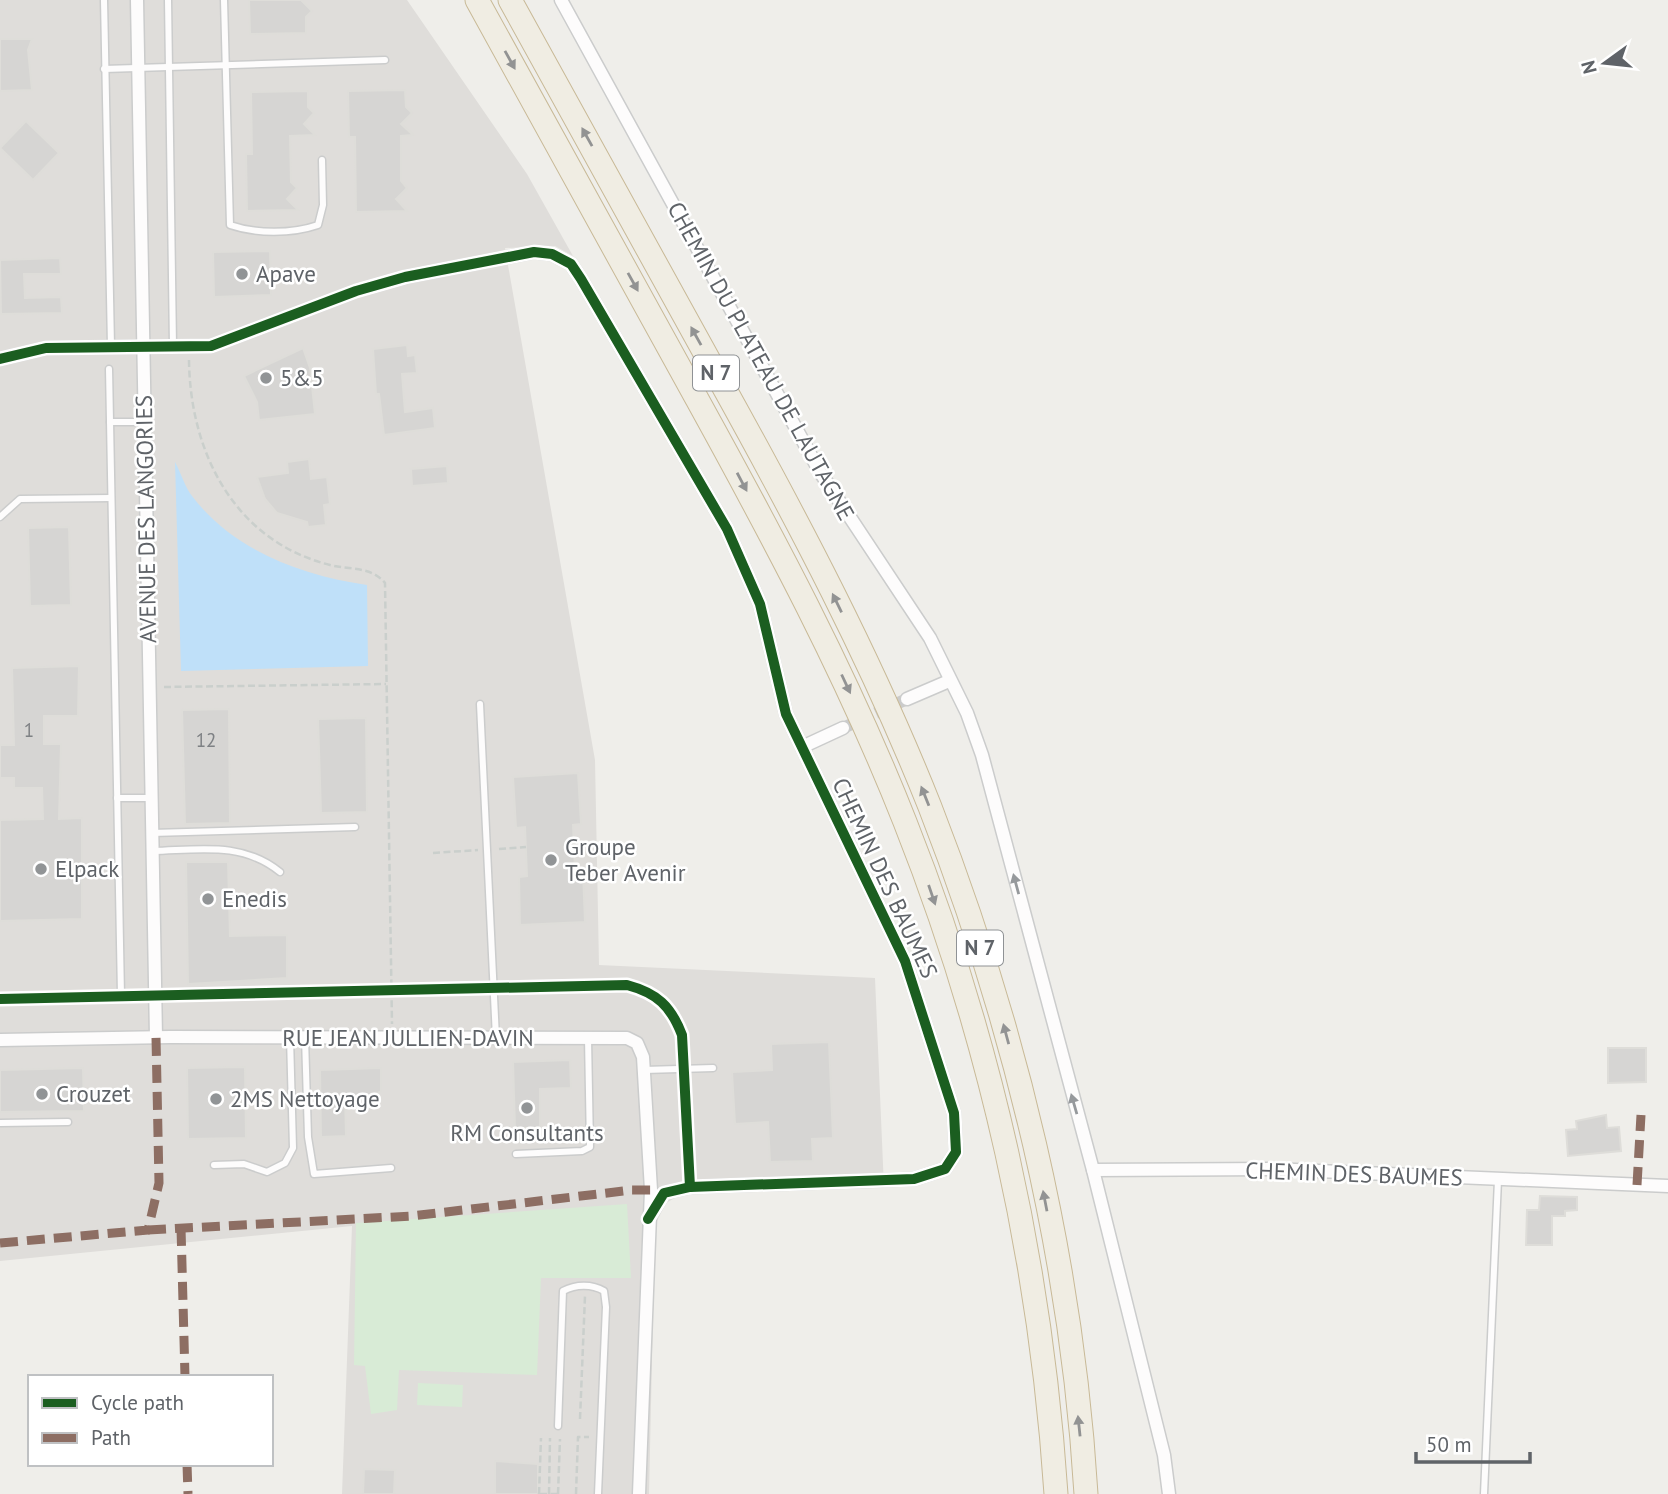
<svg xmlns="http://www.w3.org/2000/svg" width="1668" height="1494" viewBox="0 0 1668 1494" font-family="'PT Sans',sans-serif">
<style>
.industrial{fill:#dfddda}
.green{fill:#d8ebd6}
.water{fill:#bfe0f9}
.building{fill:#d6d5d3;stroke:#deddd9;stroke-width:2}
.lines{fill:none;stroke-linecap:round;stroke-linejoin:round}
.street-tunnel{stroke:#cbcbca;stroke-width:12;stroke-dasharray:12 6;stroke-linecap:butt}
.lane-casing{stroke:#cbcccc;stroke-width:9}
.street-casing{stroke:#cbcccc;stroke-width:15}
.highway-casing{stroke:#c8b996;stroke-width:25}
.path{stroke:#cacfcc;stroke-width:2.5;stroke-dasharray:7 3.5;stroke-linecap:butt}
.lane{stroke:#fdfcfc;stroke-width:6}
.street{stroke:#fdfcfc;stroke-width:12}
.highway{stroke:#f0ede3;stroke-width:23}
.quiet{stroke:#8d6e63;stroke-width:9;stroke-dasharray:18 9;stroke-linecap:butt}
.cycleway-casing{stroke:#fff;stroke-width:15}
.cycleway{stroke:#1b5e20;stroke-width:10}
.oneway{fill:#929393}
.oneway2{fill:#96999c}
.poi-dot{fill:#919496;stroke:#fff;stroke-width:2.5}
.labels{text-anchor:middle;stroke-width:5;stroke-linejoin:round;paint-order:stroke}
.number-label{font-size:19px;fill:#7e8184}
.shield{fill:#fff;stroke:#8f9295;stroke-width:2}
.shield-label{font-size:21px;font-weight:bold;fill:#5f6368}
.poi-label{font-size:23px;fill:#5f6368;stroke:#fff;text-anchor:start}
.street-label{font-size:23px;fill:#5f6368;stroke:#fff}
</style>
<rect width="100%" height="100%" fill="#efeeea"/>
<polygon class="industrial" points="0,0 407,0 527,174 573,256 555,246 505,248 595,760 599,965 875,978 884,1188 685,1192 666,1203 655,1225 649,1494 342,1494 352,1226 0,1261"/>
<g class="green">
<polygon points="627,1204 631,1278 541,1278 537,1375 399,1370 397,1410 371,1414 365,1366 354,1365 356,1223"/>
<polygon points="418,1383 463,1385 462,1407 417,1405"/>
</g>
<path class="water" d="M175 462C181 473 185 487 192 496 234 551 301 575 367 585L368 666 181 671Z"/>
<g class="building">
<polygon points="249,0 301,0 312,11 306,17 306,33 250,34"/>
<polygon points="0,39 32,39 28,50 32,90 0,91"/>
<polygon points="405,90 406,107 412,113 401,124 413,135 401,136 401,181 407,188 396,199 407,211 356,212 355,137 349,137 348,91"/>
<polygon points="308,91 308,107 314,113 304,124 315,135 290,136 291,182 297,188 287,199 298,210 247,211 246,154 252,154 251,92"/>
<polygon points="26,121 59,153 33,180 0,148"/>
<polygon points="270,251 271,295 214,297 213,252"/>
<polygon points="60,258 61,274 24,274 25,298 61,297 62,313 1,314 0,260"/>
<polygon points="407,345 408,356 415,355 417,373 402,374 405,412 433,408 435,428 384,435 379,394 376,394 373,349"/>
<polygon points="303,348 310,368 315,414 259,420 257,402 244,376"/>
<polygon points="309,459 311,479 327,477 330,504 324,505 326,525 308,527 307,522 277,513 265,499 257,477 288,473 287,462"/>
<polygon points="447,466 448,483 412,486 411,469"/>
<polygon points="69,527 71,605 30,606 28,528"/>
<polygon points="79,666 78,716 44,716 44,744 61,744 59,819 82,818 82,919 0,921 0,820 43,819 42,788 14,788 14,778 0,778 0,745 14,745 12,668"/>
<polygon points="229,709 230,823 185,824 182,710"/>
<polygon points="366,718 367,812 321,813 318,719"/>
<polygon points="578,773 581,824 573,825 575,872 583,872 585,922 520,925 519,877 527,876 525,827 516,828 513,777"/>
<polygon points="186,862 228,862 230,936 287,935 287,978 188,984"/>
<polygon points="829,1042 833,1138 812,1139 813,1161 770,1162 768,1122 735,1124 732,1072 772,1070 771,1044"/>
<polygon points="1608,1048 1646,1048 1646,1082 1608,1083"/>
<polygon points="570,1060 571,1088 540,1089 540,1128 515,1128 513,1062"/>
<polygon points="245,1067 246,1138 188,1139 187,1068"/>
<polygon points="83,1068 84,1111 0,1112 0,1070"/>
<polygon points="381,1068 381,1091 367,1099 345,1096 346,1136 321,1137 320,1070"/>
<polygon points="1606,1115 1607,1128 1619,1127 1621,1151 1568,1156 1566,1130 1577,1129 1576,1121"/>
<polygon points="1540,1196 1577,1197 1577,1210 1565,1211 1565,1216 1552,1216 1552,1245 1526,1245 1527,1210 1539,1210"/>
<polygon points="495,1461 538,1464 538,1494 495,1494"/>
<polygon points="364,1469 395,1470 394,1494 363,1494"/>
</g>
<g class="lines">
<polyline class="street-tunnel" points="843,728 907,699"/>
<g class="lane-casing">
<g id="lane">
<polyline points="104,0 111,346"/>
<polyline points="168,0 173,346"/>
<path d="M224 0 230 225C256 234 292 234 318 225L323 205 322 160"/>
<polyline points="104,69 385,60"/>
<polyline points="109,369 121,995"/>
<polyline points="110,422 144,422"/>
<polyline points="0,517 20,499 111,498"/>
<polyline points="480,704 496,1038"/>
<polyline points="117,798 152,798"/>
<polyline points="152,833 355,827"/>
<path d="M153 851C198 850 242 841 280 872"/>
<polyline points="305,1037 308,1137 314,1174 391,1168"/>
<polyline points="644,1070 713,1068"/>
<polyline points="0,1123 68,1122"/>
<polyline points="516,1154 582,1151 590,1147 588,1038"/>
<polyline points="214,1165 244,1164 267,1172 285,1163 293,1148 290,1037"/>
<path d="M558 1426 563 1291C576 1284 592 1284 604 1291L606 1307 598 1494"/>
<polyline points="1484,1494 1498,1180"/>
</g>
</g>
<g class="street-casing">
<g id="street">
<polyline points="137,0 156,1037"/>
<polyline points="561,0 820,472 930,638 967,713 982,755 1093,1170 1164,1455 1169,1494"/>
<polyline points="0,359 46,348 211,346 356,291 405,277 534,252 552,254 571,264 581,279 727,529 760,604 786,714 905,961 954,1113 956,1152 945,1169 914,1179 690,1187 664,1193 648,1219"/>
<polyline points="907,699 949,681"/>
<polyline points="802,747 843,728"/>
<polyline points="0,1040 170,1037 627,1038 637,1043 643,1057 651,1190 639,1494"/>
<polyline points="1093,1170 1272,1169 1668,1186"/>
</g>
</g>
<g class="highway-casing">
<g id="highway">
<path d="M477 0C551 133 624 266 697 399 773 537 847 675 905 822 990 1036 1041 1265 1056 1494"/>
<path d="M510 0C582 128 652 256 722 384 798 521 872 661 930 807 1015 1025 1072 1260 1086 1494"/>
</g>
</g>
<g class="path">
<path d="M189 360C190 452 234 541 330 565 350 570 371 566 385 583L392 1024"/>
<polyline points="164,687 386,684"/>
<polyline points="499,849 526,847"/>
<polyline points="433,853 478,850"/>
<polyline points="580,1419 585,1296"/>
<polyline points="539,1494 541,1438"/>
<polyline points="540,1494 558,1494"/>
<polyline points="549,1494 550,1438"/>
<polyline points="558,1494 560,1439"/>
<polyline points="576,1494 578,1437 589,1437"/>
</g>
<use href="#lane" class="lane"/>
<use href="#street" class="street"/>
<use href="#highway" class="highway"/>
<g class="quiet">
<polyline points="1637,1185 1641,1115"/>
<polyline points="181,1228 185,1377"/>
<polyline points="148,1230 412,1216 632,1190 651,1190"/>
<polyline points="0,1243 148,1230 159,1183 156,1037"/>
<polyline points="187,1464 188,1494"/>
</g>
<g class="cycleway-casing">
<g id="cycleway">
<polyline points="0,359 46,348 211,346 356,291 405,277 534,252 552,254 571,264 581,279 727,529 760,604 786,714 905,961 954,1113 956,1152 945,1169 914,1179 690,1187 664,1193 648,1219"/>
<path d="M0 999 627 985C657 993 671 1006 682 1035L690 1187"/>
</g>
</g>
<use href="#cycleway" class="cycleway"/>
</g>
<defs><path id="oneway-solid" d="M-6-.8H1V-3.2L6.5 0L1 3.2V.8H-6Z" transform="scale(1.75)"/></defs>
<g class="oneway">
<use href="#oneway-solid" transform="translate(510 60) rotate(61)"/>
<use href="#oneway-solid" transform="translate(587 137) rotate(-119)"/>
<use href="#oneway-solid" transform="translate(633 282) rotate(61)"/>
<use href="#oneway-solid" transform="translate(696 336) rotate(-119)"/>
<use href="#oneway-solid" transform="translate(742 482) rotate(62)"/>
<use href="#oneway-solid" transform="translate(837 603) rotate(-116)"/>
<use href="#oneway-solid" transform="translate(846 684) rotate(65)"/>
<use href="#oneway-solid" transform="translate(925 796) rotate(-112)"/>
<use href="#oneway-solid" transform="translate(932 895) rotate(71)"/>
<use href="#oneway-solid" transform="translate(1006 1034) rotate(-105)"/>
<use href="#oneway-solid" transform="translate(1045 1201) rotate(-101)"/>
<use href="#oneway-solid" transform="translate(1079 1426) rotate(-96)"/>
</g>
<g class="oneway2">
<use href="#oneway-solid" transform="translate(1016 884) rotate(-105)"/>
<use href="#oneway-solid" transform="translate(1074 1104) rotate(-106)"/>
</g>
<g class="poi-dot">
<circle cx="242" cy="274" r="7"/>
<circle cx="266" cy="378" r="7"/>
<circle cx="551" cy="860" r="7"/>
<circle cx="41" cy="869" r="7"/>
<circle cx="208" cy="899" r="7"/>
<circle cx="42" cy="1094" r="7"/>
<circle cx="216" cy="1099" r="7"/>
<circle cx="527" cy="1108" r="7"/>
</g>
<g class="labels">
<g class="number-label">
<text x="29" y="737">1</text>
<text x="206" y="747">12</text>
</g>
<g class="shield">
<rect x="693" y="355.5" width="46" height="35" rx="5"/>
<rect x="957" y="930.5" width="46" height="35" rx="5"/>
</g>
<g class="shield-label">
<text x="716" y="380">N 7</text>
<text x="980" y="955">N 7</text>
</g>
<g class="poi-label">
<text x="256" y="282">Apave</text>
<text x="280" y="386">5&amp;5</text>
<text x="565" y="855">Groupe<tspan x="565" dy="26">Teber Avenir</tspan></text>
<text x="55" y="877">Elpack</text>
<text x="222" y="907">Enedis</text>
<text x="56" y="1102">Crouzet</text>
<text x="230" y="1107">2MS Nettoyage</text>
<text x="527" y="1141" text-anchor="middle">RM Consultants</text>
</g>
<g class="street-label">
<text transform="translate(761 361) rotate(61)" y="8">CHEMIN DU PLATEAU DE LAUTAGNE</text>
<text transform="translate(146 519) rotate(-91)" y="8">AVENUE DES LANGORIES</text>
<text transform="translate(885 878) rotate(65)" y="8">CHEMIN DES BAUMES</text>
<text x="408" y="1046">RUE JEAN JULLIEN-DAVIN</text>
<text transform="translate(1354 1174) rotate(2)" y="8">CHEMIN DES BAUMES</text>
</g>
</g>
<rect x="28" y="1375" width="245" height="91" fill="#ffffff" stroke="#bfc1c3" stroke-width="2"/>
<rect x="42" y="1398" width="35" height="10" fill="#1b5e20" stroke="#bfc1c3" stroke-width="2"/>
<text x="91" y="1410" font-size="21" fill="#5f6368">Cycle path</text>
<rect x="42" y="1433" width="35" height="10" fill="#8d6e63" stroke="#bfc1c3" stroke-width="2"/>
<text x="91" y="1445" font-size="21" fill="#5f6368">Path</text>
<g transform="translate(1605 63) rotate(255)" stroke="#ffffff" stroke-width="5" paint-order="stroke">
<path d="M0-5L12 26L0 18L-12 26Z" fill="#5f6368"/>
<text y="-10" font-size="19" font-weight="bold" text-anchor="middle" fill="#5f6368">N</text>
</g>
<path d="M1416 1452v10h114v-10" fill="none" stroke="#5f6368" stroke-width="3.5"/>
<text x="1426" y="1452" font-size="21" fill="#5f6368" stroke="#ffffff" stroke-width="5" paint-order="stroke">50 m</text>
</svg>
